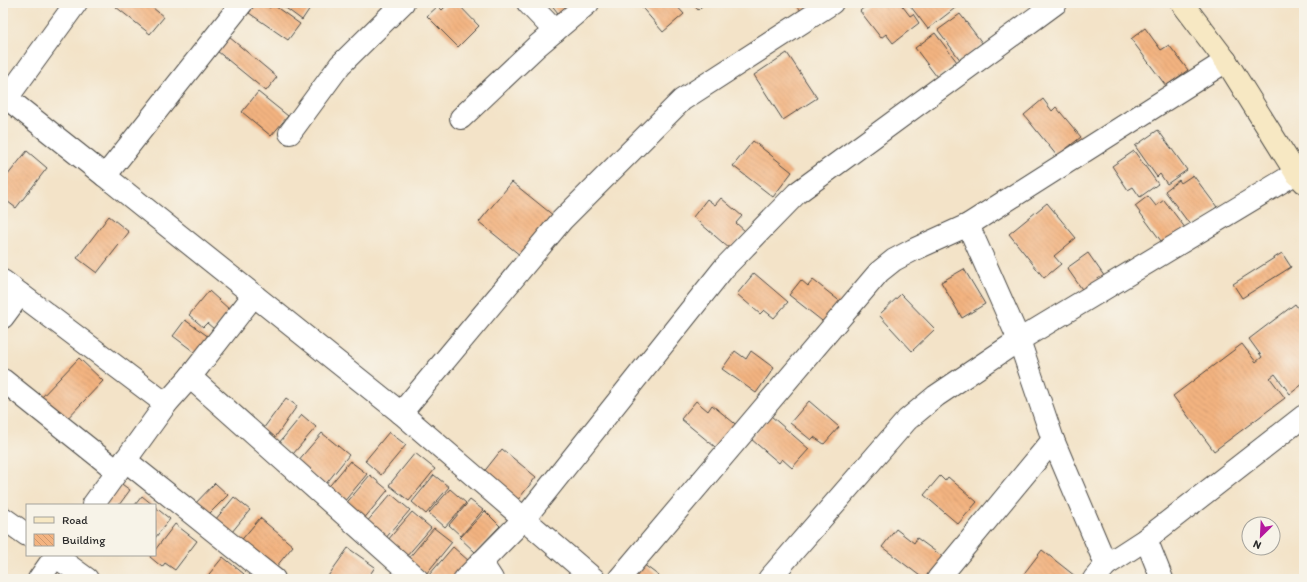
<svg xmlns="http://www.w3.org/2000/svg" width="1307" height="582" viewBox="0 0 1307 582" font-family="Itim,sans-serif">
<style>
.building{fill:url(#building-back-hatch)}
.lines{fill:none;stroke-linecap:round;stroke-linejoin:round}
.street-casing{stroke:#494743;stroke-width:24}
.secondary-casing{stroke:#494743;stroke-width:24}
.street{stroke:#fff;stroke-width:22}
.secondary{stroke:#f7e8c3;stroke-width:22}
</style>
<defs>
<pattern id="building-back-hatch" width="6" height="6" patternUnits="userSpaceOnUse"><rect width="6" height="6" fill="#f3b380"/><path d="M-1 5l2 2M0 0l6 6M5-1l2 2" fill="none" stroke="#d09a6f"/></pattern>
</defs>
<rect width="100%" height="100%" fill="#f7f3e8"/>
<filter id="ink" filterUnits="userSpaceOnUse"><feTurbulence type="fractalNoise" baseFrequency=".025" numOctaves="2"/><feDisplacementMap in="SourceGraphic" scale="8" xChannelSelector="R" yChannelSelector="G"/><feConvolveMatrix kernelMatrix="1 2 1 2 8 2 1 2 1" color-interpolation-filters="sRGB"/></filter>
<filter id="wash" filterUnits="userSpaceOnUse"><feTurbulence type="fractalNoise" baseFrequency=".012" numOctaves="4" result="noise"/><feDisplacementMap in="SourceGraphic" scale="16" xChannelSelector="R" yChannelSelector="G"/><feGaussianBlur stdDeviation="0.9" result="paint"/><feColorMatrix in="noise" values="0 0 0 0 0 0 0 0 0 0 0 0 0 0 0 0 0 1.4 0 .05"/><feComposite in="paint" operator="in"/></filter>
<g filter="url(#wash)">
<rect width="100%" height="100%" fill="#f3e3c8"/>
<g id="blocks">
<g class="building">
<polygon points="111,3 147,3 164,17 150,34"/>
<polygon points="256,3 263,3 270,8 272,4 300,24 288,40 249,13"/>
<polygon points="279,3 310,3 312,5 302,20"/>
<polygon points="449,3 457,3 479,26 458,47 427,16 438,6 442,10"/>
<polygon points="550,3 581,3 562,18"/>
<polygon points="638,3 674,3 684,14 663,32"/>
<polygon points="692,3 705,3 698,10"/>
<polygon points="795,3 813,3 802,12"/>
<polygon points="869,3 900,3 910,16 913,14 919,23 893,43 886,34 881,38 860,11"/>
<polygon points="908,3 958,3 959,5 928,29"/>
<polygon points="960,14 983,44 961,61 938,30"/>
<polygon points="1145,28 1161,50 1169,45 1188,70 1166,86 1131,39"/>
<polygon points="935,33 957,62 937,77 915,48"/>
<polygon points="229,37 277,77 266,91 217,51"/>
<polygon points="787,53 817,98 783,120 754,75"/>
<polygon points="258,92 288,116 271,136 242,112"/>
<polygon points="1043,99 1052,111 1056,107 1081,137 1057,156 1024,115"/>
<polygon points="1158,130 1187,170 1167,184 1160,174 1157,177 1135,146"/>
<polygon points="753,141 792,172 773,197 733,166"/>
<polygon points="27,151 47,168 16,208 3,198 3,181"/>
<polygon points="1134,151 1158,184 1140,197 1133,187 1128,190 1112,166"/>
<polygon points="1193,175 1217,207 1191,226 1165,191 1179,180 1181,183"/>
<polygon points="512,182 554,216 521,256 479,222"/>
<polygon points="1148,196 1156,206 1164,200 1186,229 1164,245 1135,206"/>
<polygon points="721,198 742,216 736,223 745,231 730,249 693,217 707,199 715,205"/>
<polygon points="1047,203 1076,238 1054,256 1061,264 1044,278 1009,234"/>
<polygon points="109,216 129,232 97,273 77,258"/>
<polygon points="1088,253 1107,280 1086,295 1067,268"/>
<polygon points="1282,253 1291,267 1242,298 1233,284"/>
<polygon points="964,269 985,304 962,318 941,282"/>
<polygon points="754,273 788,302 774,318 764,310 760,314 737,294"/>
<polygon points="801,280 808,286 813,280 842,303 826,324 789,295"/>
<polygon points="209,291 230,310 214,329 207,323 203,327 189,315"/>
<polygon points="901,294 935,329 912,351 879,315"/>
<polygon points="1295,304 1304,316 1304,383 1290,394 1275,374 1270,378 1285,398 1214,451 1173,396 1242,344 1256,362 1262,357 1249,339"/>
<polygon points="185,320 209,337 197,354 173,336"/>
<polygon points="735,351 746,359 751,351 774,368 756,393 722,369"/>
<polygon points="79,358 103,381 63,423 39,400"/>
<polygon points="286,398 297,406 272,442 260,433"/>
<polygon points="696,401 708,411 712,405 739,427 720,451 681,419"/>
<polygon points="809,401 839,427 824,444 814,437 811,440 790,423"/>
<polygon points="302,415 316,427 293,454 279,443"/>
<polygon points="771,416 809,449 792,468 782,459 779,463 751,439"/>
<polygon points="389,432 406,445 381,475 365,461"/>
<polygon points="322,433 349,455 325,485 297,462"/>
<polygon points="502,449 536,477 517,501 483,473"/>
<polygon points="415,453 435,469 409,501 389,485"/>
<polygon points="350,461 367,474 343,503 326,490"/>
<polygon points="370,475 388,490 362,521 344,506"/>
<polygon points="434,475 449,487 426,514 412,502"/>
<polygon points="940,476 945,481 948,477 977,502 958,524 924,495"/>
<polygon points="119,482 130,490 119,505 105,505"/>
<polygon points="215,483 228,495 203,520 191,508"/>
<polygon points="450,489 466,503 445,527 429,513"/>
<polygon points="391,494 410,510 384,540 365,524"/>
<polygon points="142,496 153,505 135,505"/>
<polygon points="234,497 250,510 227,538 211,525"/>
<polygon points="470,500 483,510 461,536 449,525"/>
<polygon points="155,507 170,519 155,538"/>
<polygon points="485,511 500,526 475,552 460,538"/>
<polygon points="412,512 431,528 406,557 387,541"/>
<polygon points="260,518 293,546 272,572 238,544"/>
<polygon points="175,524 197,541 175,570 165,563 162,567 150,557 151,555 155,555 155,550"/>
<polygon points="434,528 452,542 426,574 408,559"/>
<polygon points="896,529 914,543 917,538 947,560 932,579 924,579 882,547"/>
<polygon points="453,547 469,561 454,579 434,579 429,575"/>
<polygon points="348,548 375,567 367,579 326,579"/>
<polygon points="1042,550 1075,576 1073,579 1027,579 1022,576"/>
<polygon points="223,557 244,574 240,579 205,579"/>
<polygon points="643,564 659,576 657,579 632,579"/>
</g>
</g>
</g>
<g filter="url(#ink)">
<use href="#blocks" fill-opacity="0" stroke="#494743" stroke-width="1"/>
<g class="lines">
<g class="street-casing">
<g id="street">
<polyline points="528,3 555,31"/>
<polyline points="3,95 105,176 242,3"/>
<polyline points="7,98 76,3"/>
<polyline points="461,118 537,46 588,3"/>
<polyline points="290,133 340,65 403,3"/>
<polyline points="105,176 401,413 594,579"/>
<polyline points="968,225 1019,340 1053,440 1106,565"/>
<polyline points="3,281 166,404"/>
<polyline points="3,317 20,294"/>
<polyline points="190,377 417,579"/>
<polyline points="3,380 117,471"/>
<polyline points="401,413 562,220 682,100 832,3"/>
<polyline points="125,460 274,579"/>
<polyline points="93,505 166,404 190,377 254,295"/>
<polyline points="3,518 27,535"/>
<polyline points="1146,539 1162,579"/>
<polyline points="54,555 87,579"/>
<polyline points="481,562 492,579"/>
<polyline points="39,579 56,555"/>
<polyline points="465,579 524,519 724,268 797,193 1056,3"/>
<polyline points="619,579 879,272 894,260 913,250 968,225 1226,61"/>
<polyline points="769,579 907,420 936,396 1019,340 1296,173"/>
<polyline points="938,579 1053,440"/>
<polyline points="1094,579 1106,565 1146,539 1304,416"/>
</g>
</g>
<g class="secondary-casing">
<polyline id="secondary" points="1182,3 1226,61 1296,173 1304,182"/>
</g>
<use href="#street" class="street"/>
<use href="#secondary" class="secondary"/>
</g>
</g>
<rect width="1307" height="582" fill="none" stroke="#f7f3e8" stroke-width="16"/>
<rect x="26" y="504" width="130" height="52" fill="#f7f3e8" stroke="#a5a39c"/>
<rect x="34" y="517" width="20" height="6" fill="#f7e8c3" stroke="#a5a39c"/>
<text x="62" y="524" font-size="12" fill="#2b2b2b">Road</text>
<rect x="34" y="534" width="20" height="12" fill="url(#building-back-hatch)" stroke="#a5a39c"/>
<text x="62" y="544" font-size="12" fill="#2b2b2b">Building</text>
<g transform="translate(1261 536) rotate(204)"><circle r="19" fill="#f7f3e8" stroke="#a5a39c"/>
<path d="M0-3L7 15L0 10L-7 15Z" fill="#b5179e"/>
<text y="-6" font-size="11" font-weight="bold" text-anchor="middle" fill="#2b2b2b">N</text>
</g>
</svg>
